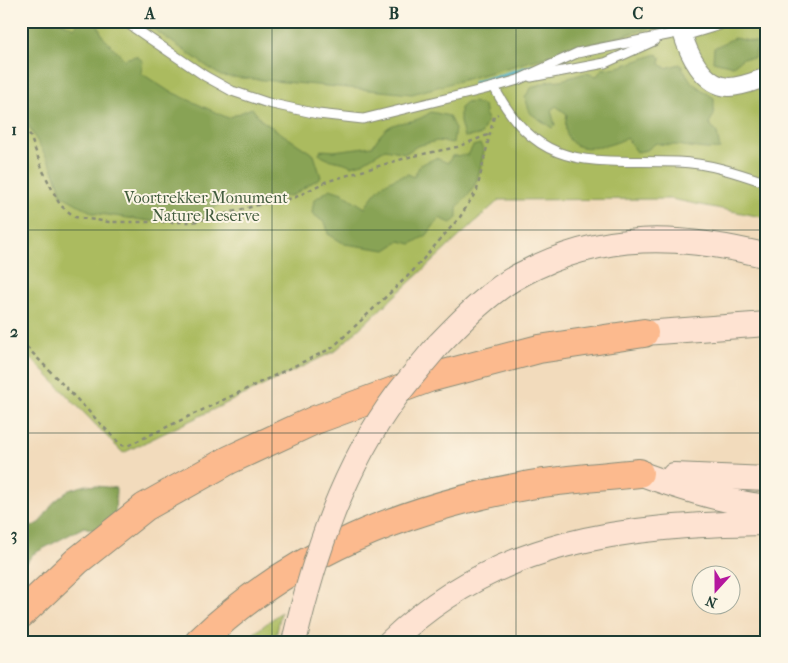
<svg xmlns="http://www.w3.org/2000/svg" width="788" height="663" viewBox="0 0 788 663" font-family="'IM FELL French Canon',serif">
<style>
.green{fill:#abbb5e;stroke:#657c49}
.forest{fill:#88a355;stroke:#547044}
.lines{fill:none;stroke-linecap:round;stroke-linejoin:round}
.stream{stroke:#4bb1ca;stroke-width:4.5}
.service-casing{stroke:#888c78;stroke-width:11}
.minor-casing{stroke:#888c78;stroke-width:20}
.secondary-casing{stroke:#888c78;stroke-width:26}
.primary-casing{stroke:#888c78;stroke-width:30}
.path{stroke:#888c78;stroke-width:2.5;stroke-dasharray:4 4;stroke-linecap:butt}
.service{stroke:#fff;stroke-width:9}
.minor{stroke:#fff;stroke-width:18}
.secondary{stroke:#fee3d2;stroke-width:24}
.primary{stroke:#fcba8e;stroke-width:28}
.secondary-bridge-casing{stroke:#888c78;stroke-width:26;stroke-linecap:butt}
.secondary-bridge{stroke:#fee3d2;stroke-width:24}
.grid{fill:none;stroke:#1f3d34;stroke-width:1;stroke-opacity:0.55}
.labels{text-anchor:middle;stroke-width:4;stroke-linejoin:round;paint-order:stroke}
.park-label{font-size:16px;fill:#425c3e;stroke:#fcf5e5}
.neatline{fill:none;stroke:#1f3d34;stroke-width:2}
.grid-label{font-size:16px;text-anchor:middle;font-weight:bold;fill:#1f3d34}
</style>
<rect width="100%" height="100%" fill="#fcf5e5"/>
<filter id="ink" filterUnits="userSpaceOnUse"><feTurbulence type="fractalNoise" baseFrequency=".02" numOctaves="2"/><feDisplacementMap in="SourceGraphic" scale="10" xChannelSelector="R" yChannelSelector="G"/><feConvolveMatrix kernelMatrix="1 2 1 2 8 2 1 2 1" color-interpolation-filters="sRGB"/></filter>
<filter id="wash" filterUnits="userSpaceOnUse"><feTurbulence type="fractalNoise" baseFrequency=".0096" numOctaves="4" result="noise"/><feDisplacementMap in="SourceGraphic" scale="20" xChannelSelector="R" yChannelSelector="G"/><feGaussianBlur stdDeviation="1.12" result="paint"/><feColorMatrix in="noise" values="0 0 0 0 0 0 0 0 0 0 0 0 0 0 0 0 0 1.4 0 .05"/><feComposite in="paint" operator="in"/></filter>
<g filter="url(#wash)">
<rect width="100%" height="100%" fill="#f2dbbc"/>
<g class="green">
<polygon points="21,21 767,21 767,218 671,199 499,200 335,351 123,453 21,348"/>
<polygon points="281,612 275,642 244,642 248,638"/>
</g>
<g class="forest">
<path d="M21 21H60L74 28 80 21H96L103 37 124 59 136 56 143 61 141 73 167 90 228 118 252 108 261 120 314 155 321 177 293 195 244 202 226 199 203 217 150 221 93 213 61 195C56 161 28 137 21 103 17 83 21 43 21 21Z"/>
<polygon points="142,21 676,21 412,94 221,76"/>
<polygon points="734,38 759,43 754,58 743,58 733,66 713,61 714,48"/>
<path d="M657 54 661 58 660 64 666 68 680 64 692 83 714 98V115L709 123 717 133 720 149C707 150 697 148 684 146 674 144 666 146 656 143L647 150 637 152 627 138C602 150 557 159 567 114L556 106 551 110 555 125 552 128 530 113 525 97 531 88 549 81 561 80 586 73 597 76 602 69 619 67Z"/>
<polygon points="473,102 484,106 487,121 481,135 464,137 460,122 460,108 466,103"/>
<path d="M431 112 449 116 455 129 453 143 437 141 417 146 406 153 385 149 362 163 351 166C341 159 329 163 319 154L321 150 334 151 373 146C393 111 405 131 431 112Z"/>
<path d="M480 144 484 151C478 177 478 188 457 207V218L451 223 439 218 427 235 411 244 400 241 386 250 345 244 328 234 326 224 312 213 314 200 330 189 342 193 365 208C378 187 384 181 408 174L414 177 420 165 436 158 448 163 452 156 468 155 473 146Z"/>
<polygon points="86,485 116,488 115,519 105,534 84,527 33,554 27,562 21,564 21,533 40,522 54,502 69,490"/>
</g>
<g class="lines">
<polyline class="stream" points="475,83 532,67"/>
</g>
</g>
<g filter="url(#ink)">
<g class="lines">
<g class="service-casing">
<g id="service">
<polyline points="124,21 205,76 232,91 268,103 318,114 363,119 494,87 518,80 577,53 682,32"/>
<polyline points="531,77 605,63 654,41"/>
<path d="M494 87C540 175 593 159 678 162 708 163 738 173 767 183"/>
</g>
</g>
<g class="minor-casing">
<path id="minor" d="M718 21 682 32C688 53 703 86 729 87 742 87 755 81 767 77"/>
</g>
<g class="secondary-casing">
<g id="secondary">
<polyline points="644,333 767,324"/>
<path d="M438 345C461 321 492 289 522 274 603 231 680 234 767 256"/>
<path d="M639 473C680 488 724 502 767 507"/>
<polyline points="674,475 767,479"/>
<path d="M390 642C497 539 626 525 767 523"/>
</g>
</g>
<g class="primary-casing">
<g id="primary">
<polyline points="21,614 77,561 145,507 229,460 315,420 429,378 539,349 644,333"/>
<path d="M199 642C293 552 404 508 530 485 565 479 603 477 639 473"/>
</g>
</g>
<g class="path">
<polyline points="21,111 43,171 60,205 75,217 109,222 192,222 214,217 265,203 294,198 325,182 409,157 457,147 490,134"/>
<polyline points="21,341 121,445 127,446 332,348 411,273 460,217 477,190 494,116 498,114"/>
</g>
<use href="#service" class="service"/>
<use href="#minor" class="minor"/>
<use href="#secondary" class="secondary"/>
<use href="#primary" class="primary"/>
<g class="secondary-bridge-casing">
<path id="secondary-bridge" d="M294 642C314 556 343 467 397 395 410 378 424 362 438 345"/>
</g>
<use href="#secondary-bridge" class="secondary-bridge"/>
</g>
</g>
<path class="grid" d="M272 21V642M516 21V642M21 230H767M21 433H767"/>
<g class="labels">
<g class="park-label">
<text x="206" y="203">Voortrekker Monument<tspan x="206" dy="18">Nature Reserve</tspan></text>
</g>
</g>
<rect width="788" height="663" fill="none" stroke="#fcf5e5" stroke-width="55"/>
<g transform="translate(716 590) rotate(201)"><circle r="24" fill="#fcf5e5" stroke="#a4ab9e"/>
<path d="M0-4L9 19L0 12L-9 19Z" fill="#b5179e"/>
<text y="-8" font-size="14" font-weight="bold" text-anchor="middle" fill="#1f3d34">N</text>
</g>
<rect x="28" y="28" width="732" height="608" class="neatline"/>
<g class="grid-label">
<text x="150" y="19">A</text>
<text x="394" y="19">B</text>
<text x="638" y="19">C</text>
<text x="14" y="135">1</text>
<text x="14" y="337">2</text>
<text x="14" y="540">3</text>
</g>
</svg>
